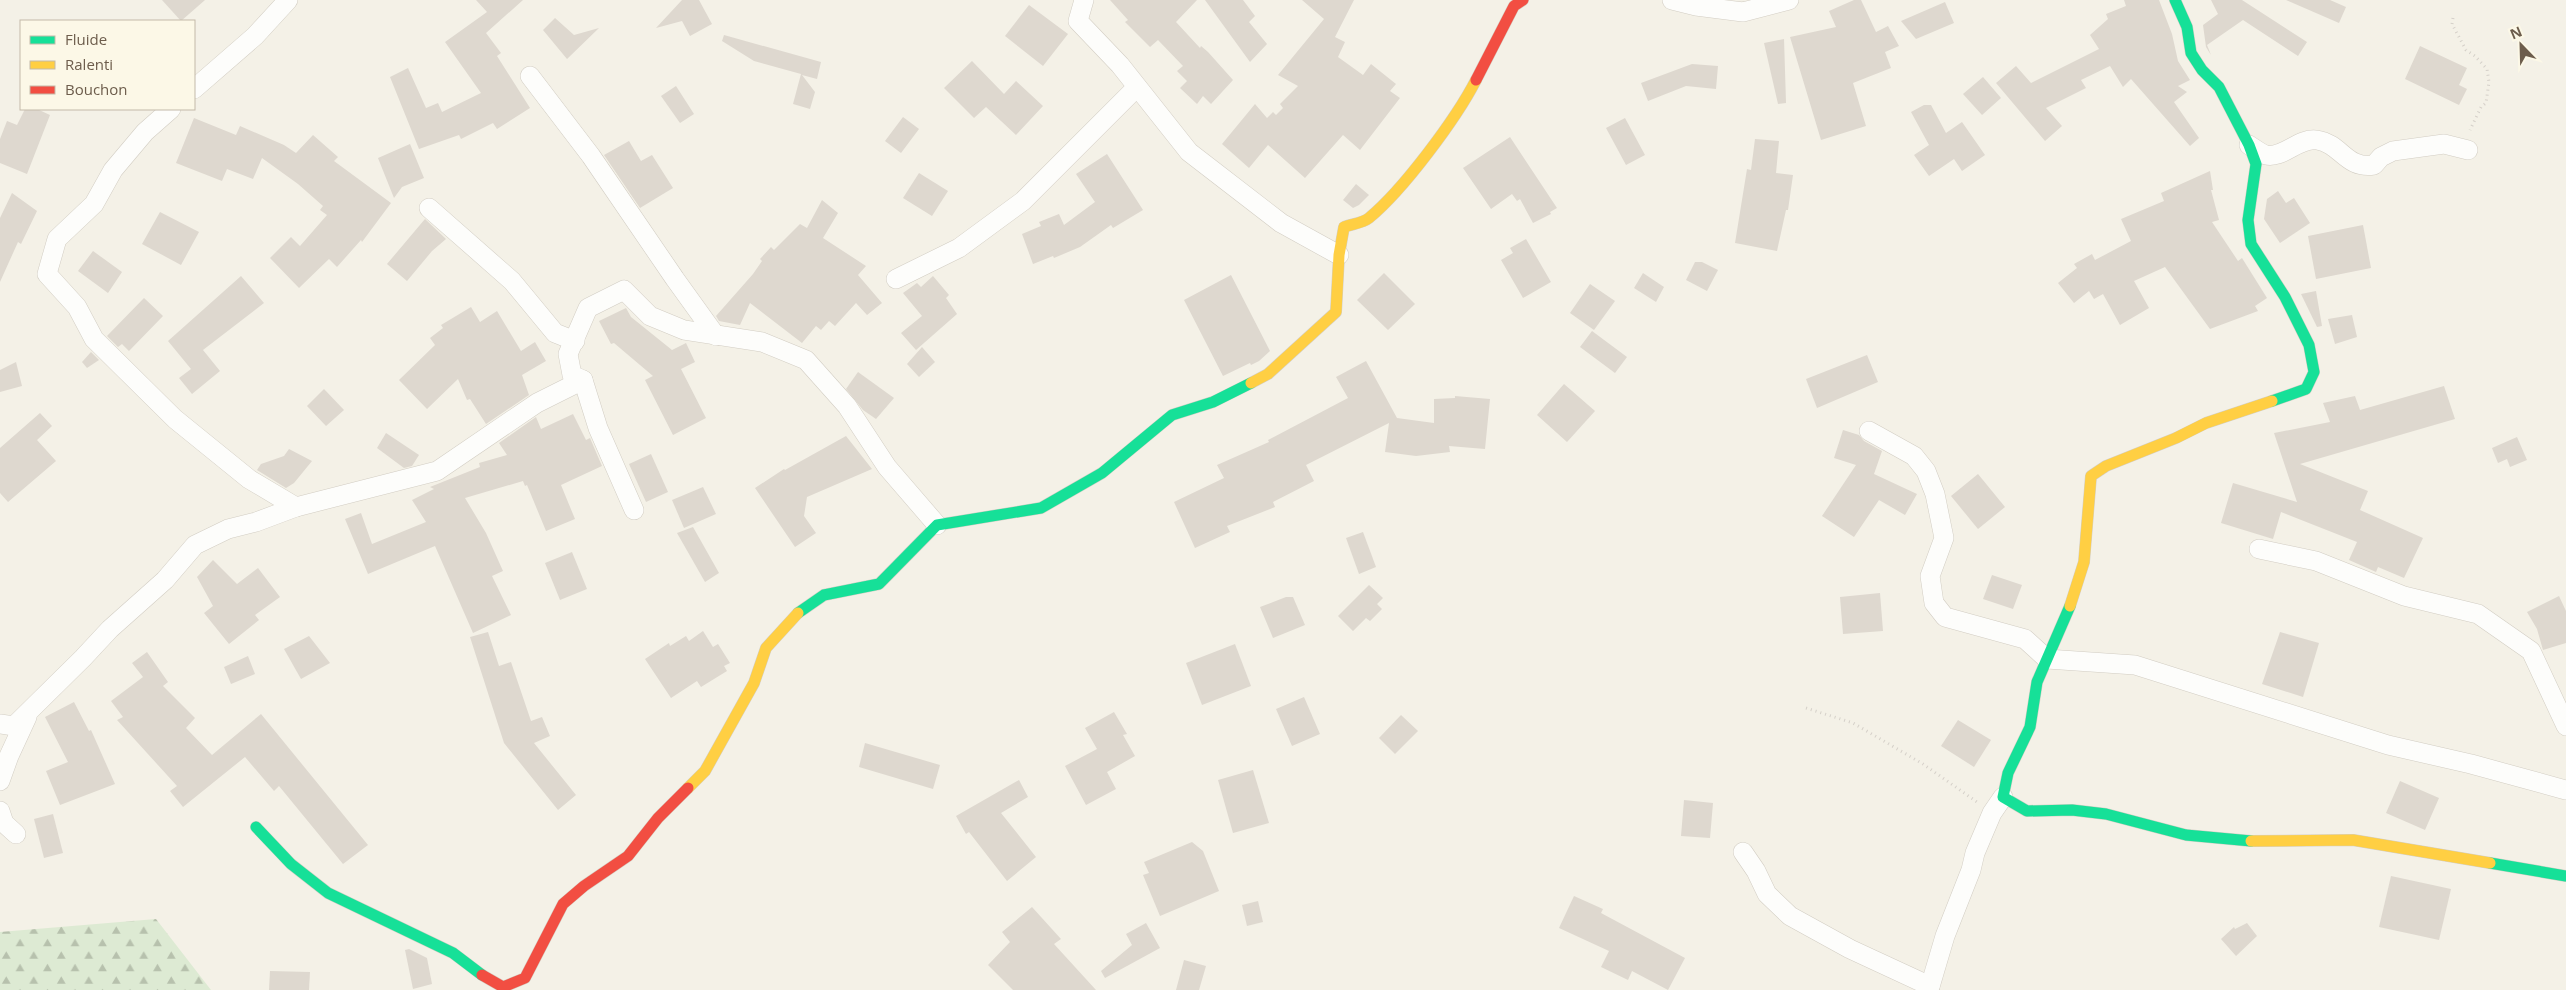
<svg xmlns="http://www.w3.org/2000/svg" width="2566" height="990" viewBox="0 0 2566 990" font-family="'Open Sans',sans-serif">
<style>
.forest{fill:url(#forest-firs)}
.building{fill:#ded8cf}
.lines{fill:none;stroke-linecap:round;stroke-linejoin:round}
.street-casing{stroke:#d2cdc3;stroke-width:20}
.fast-casing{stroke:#d3cec4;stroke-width:12}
.slow-casing{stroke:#d3cec4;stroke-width:12}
.jam-casing{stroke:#d3cec4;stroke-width:12}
.path{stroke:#d5d0c9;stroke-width:3;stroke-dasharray:1 4;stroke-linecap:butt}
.street{stroke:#fdfdfb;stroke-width:19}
.fast{stroke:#16e098;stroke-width:11}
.slow{stroke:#ffcf43;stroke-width:11}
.jam{stroke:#f24e42;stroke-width:11}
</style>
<defs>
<pattern id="forest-firs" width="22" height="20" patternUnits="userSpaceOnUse" patternTransform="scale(1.25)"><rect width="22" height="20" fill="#ddead3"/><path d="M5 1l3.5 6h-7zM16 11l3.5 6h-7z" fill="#b7c1ad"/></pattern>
</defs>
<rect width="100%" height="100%" fill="#f4f1e7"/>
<polygon class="forest" points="156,919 211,990 0,990 0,932"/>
<g class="building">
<polygon points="162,0 205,0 181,21"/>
<polygon points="476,0 523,0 486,33 501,53 497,56 530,108 497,129 493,123 461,139 459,135 419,149 390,77 408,68 426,108 438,103 442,112 481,93 445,42 487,12"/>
<polygon points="682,0 699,0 712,24 690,36 682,21 656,28"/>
<polygon points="1110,0 1197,0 1176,22 1200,48 1201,46 1208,52 1233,80 1211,104 1203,96 1197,104 1180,88 1187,81 1177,71 1183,66 1158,40 1150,47 1125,22 1128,20"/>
<polygon points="1205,0 1243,0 1255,16 1249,22 1267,44 1250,62"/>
<polygon points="1302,0 1354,0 1335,37 1345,42 1338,57 1363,75 1371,64 1396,84 1390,91 1400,98 1360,150 1343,135 1305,178 1268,145 1249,168 1222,144 1255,104 1267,118 1273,112 1276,115 1283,108 1280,104 1298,86 1278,75 1324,19"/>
<polygon points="1854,0 1861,0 1876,32 1888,26 1899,46 1885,52 1891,68 1853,83 1866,126 1821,140 1790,37 1836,27 1829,11"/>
<polygon points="2124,0 2159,0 2172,34 2178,61 2190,80 2178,86 2187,92 2174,102 2199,138 2190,146 2131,79 2123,87 2110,66 2081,80 2086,88 2046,108 2062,126 2045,141 1996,83 2016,66 2031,83 2099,49 2090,35 2108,19 2106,14 2126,6"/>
<polygon points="2211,0 2242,0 2307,42 2298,56 2243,20 2207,45 2211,55 2206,47 2203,25 2218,14"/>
<polygon points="2286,0 2330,0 2346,7 2339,23"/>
<polygon points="1945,2 1954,23 1916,39 1901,21"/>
<polygon points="1029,5 1068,34 1043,66 1005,36"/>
<polygon points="555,18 574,35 599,28 567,59 543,30"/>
<polygon points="724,35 821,62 817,79 802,75 815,92 810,109 793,104 801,74 754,61 722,41"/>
<polygon points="1784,39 1786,103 1778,104 1764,43"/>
<polygon points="2420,46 2467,68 2459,85 2467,89 2459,105 2405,79"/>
<polygon points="972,61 1004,94 1016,81 1043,106 1016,135 986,107 974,118 944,88"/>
<polygon points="1692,64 1718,66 1716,89 1686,86 1648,101 1641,83"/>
<polygon points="1983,77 2001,98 1982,115 1963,94"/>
<polygon points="676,86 694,114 680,123 661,96"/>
<polygon points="1924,105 1931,105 1946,133 1962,122 1985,155 1962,171 1954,159 1929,176 1914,155 1929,145 1911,112"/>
<polygon points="25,109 37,109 50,115 27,174 0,163 0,139 7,121 17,125"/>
<polygon points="903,117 919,129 901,153 885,141"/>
<polygon points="194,118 236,135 240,126 284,145 296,153 313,135 338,157 334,161 391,203 362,242 361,240 337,267 329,259 299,288 270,258 291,237 300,246 327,215 320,210 323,206 298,184 262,158 253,179 227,169 222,181 176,163"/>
<polygon points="1625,118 1645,155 1626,165 1606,128"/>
<polygon points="1510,137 1557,208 1550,212 1551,214 1533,223 1520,199 1517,201 1512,194 1491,209 1463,168"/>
<polygon points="1755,139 1779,141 1776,173 1793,175 1788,210 1786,210 1777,251 1735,243 1747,169 1751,170"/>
<polygon points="629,141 641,161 652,155 673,188 640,208 604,155"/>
<polygon points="410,144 424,178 402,187 394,198 378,158"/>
<polygon points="1107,154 1143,210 1113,228 1111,225 1080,247 1054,258 1053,256 1033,264 1022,234 1041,226 1039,222 1059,214 1064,225 1095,202 1076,174"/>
<polygon points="2210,171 2213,190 2211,190 2219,220 2212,222 2238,261 2242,258 2267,298 2255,306 2258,311 2210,329 2165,267 2134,281 2149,308 2120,325 2103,294 2094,299 2089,291 2074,303 2058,283 2077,268 2074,264 2092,254 2095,260 2131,241 2121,219 2164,201 2161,193"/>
<polygon points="919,173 948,191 932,216 903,198"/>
<polygon points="1356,184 1369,195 1359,205 1353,208 1343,200"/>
<polygon points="2278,191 2286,203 2294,198 2310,223 2280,243 2264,219 2267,199"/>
<polygon points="12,193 37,211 21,244 18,242 0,282 0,218"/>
<polygon points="822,200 838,213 823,238 866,266 858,275 882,303 867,315 856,303 835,326 829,321 821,330 816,326 802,343 750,303 740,325 719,321 716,316 753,274 762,261 760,259 771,247 774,250 800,224 807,228"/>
<polygon points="160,212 199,232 181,265 142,244"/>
<polygon points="425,219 446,239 432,251 407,281 387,264"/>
<polygon points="2363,225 2371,268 2316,279 2308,236"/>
<polygon points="1526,239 1551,282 1523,298 1501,260 1513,253 1510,248"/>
<polygon points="93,251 122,272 108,293 78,271"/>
<polygon points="1695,262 1702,262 1718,270 1707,291 1686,280"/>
<polygon points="1384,273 1415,304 1388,330 1357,300"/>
<polygon points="1643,273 1664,287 1656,302 1634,288"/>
<polygon points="1231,275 1270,351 1259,361 1251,365 1250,363 1223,376 1184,300"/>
<polygon points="241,276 264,303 203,350 220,371 192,394 179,378 191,369 168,341"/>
<polygon points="933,276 949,295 946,298 957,314 916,350 901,333 922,316 903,293 917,283 921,287"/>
<polygon points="1590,284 1615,301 1594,330 1570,313"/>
<polygon points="2316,291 2322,326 2317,327 2301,294"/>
<polygon points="144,298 163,316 129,351 122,344 118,347 107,336"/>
<polygon points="471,307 480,322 497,311 521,351 535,342 546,361 522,375 529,395 486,424 470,399 467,400 458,379 427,409 399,380 435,345 430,338 443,328 441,325"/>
<polygon points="626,308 631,317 672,350 686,343 695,362 681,369 706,418 673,435 645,380 653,376 614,343 611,344 599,321"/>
<polygon points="2352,315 2357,337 2335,344 2328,319"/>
<polygon points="1592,331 1627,357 1615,373 1580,347"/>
<polygon points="922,347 935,362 919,377 907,364"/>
<polygon points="91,352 99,360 87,368 82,362"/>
<polygon points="1867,355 1878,382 1817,408 1806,379"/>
<polygon points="1366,361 1397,418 1434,423 1434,399 1455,398 1455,396 1490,399 1485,449 1449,446 1450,452 1416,456 1385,452 1389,423 1306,465 1314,481 1273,502 1275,507 1227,526 1230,532 1195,548 1174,502 1224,478 1217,465 1269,442 1268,440 1348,398 1336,377"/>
<polygon points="16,362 22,386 0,392 0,370"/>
<polygon points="858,372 894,398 876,419 863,410 846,389"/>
<polygon points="1564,384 1595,411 1567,442 1537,415"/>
<polygon points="2444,386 2455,419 2300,464 2368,491 2360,510 2423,538 2404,578 2378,567 2376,572 2349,560 2357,542 2281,512 2273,539 2221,523 2233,483 2297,502 2274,433 2330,422 2323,403 2355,396 2360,410"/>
<polygon points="324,389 344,410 326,426 307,406"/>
<polygon points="40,413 52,426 37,440 56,461 8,502 0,493 0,448"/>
<polygon points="573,414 586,440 590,438 602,466 561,485 575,519 546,531 527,485 525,486 523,481 465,498 486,533 503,571 492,576 511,615 473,633 435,546 368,574 345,519 361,513 372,544 426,522 412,500 434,489 430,487 480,467 479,463 507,455 499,443 536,417 541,429"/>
<polygon points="1843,430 1859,435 1864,441 1882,451 1874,474 1917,494 1905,515 1879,500 1854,537 1822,516 1856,465 1834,458"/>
<polygon points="386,433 419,455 412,466 404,468 377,448"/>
<polygon points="846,436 872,469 807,497 804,516 816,533 795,547 755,488 784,469 785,470"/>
<polygon points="2517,437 2527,460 2510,467 2507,459 2498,463 2492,448"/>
<polygon points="289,449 312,461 294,483 286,488 257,470 261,464 284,456"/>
<polygon points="651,454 668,492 646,502 629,464"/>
<polygon points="1978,474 2005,507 1978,529 1951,496"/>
<polygon points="703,487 716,514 684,528 672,500"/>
<polygon points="693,527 719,573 705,582 677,533"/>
<polygon points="1363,532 1376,567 1359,574 1346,538"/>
<polygon points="572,552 587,589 560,600 545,563"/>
<polygon points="213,560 237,584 258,568 280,597 255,615 259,620 229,644 204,613 213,606 197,577"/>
<polygon points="1992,575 2022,585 2013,609 1983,599"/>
<polygon points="1369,585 1383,598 1377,604 1382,609 1370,621 1366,618 1353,631 1338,616"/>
<polygon points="1880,593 1883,631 1843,634 1840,597"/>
<polygon points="2559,596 2566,611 2566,643 2543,650 2537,629 2527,612"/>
<polygon points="1286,597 1293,597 1305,625 1273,638 1260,607"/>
<polygon points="703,631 713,647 718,644 730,663 724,666 727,671 701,687 697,681 671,698 645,659 669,643 670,646 686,636 689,641"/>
<polygon points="488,632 499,666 511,662 531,721 542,717 550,736 534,743 576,795 558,810 504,743 470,637"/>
<polygon points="2280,632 2319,643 2303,697 2262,684"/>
<polygon points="309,636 330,663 301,679 284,649"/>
<polygon points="1235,644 1251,686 1202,705 1186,663"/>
<polygon points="147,652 168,682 163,686 195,718 186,728 212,755 261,714 368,845 343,864 279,786 274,791 245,757 183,807 170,791 177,786 117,720 123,717 111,701 143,677 132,663"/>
<polygon points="248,656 255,674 231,684 224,667"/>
<polygon points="1304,697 1320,734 1292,746 1276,709"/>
<polygon points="74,702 89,731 91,730 115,784 60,805 46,771 68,762 45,717"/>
<polygon points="1114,712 1127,734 1123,735 1135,756 1107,772 1116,789 1086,805 1065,766 1097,749 1085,728"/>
<polygon points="1401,715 1418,731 1395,754 1379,738"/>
<polygon points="1958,720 1991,740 1974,767 1941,746"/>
<polygon points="865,743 940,765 933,789 859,767"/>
<polygon points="1253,770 1269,823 1233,833 1218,780"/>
<polygon points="1019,780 1028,797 1001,813 1036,857 1007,881 969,832 966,834 956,816"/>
<polygon points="2400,781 2439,798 2425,830 2386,813"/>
<polygon points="1684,800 1713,803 1710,838 1681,836"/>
<polygon points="53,814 63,853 44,858 34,819"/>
<polygon points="1192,842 1203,851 1219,891 1160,916 1143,875 1149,873 1144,862"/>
<polygon points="2391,876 2451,889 2439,940 2379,927"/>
<polygon points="1574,896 1603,909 1601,913 1685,958 1668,990 1632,971 1628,980 1601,967 1609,951 1559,928"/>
<polygon points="1258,901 1263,922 1247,926 1242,905"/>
<polygon points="1032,907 1061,939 1054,944 1096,990 1013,990 988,965 1010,942 1002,932"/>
<polygon points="1146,923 1160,948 1105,978 1101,971 1132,945 1126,934"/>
<polygon points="2247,923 2257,936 2236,956 2221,939 2234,927 2235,929"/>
<polygon points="409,949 427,958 432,984 413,989 405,950"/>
<polygon points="1184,960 1206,966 1199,990 1176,990"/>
<polygon points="270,971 310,972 309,990 269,990"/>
</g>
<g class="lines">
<g class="street-casing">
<g id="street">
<polyline points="1084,0 1078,21 1120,65 1189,152 1281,223 1339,255"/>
<polyline points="1672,0 1696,6 1743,12 1789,0"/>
<polyline points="530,76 591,156 675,279 716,336"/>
<polyline points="194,89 255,36 288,0"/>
<polyline points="171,109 145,132 113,170 94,204 57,239 47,274 77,307 94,339 175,419 249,479 296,507"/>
<path d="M2249 145C2254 148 2260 153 2266 155 2283 159 2299 137 2317 140 2342 144 2345 169 2374 165L2381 157 2393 151 2444 144 2468 150"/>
<polyline points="429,208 512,281 555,333 575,341"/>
<polyline points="896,279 959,248 1023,201 1137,87"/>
<polyline points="1869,431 1914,456 1926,471 1935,494 1944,538 1930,576 1934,603 1945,617 2025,639 2047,659 2135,665 2388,745 2471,764 2566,790"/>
<polyline points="634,510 598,428 583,380 572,375 568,354 588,308 624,290 650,316 684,330 762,342 806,360 847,406 887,467 937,525"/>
<polyline points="2259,549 2316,561 2404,596 2478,614 2531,651 2566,726"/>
<polyline points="0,724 14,726 83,658 110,629 165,580 195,545 228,529 256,522 296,507 437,471 537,403 583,380"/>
<polyline points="0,781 9,756 27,717"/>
<polyline points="0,811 4,823 16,834"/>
<polyline points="1743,852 1756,871 1767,894 1790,916 1850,949 1930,986"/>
<polyline points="1929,990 1945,936 1971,870 1975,853 1992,813 2003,797"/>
</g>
</g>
<g class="fast-casing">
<g id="fast">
<polyline points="2175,0 2187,27 2191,53 2202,70 2219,87 2249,145 2256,164 2248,220 2251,244 2285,297 2309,345 2314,372 2306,389 2272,401"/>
<polyline points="2070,606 2037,682 2030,727 2008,773 2003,797 2027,811 2072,810 2106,814 2186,835 2251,841"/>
<polyline points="798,613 824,595 879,584 937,525 1041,508 1102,473 1172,415 1213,402 1251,383"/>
<polyline points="256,827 291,864 328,893 453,953 482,975"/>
<polyline points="2490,863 2566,876"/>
</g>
</g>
<g class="slow-casing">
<g id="slow">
<path d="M1251 383 1268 374 1336 312 1339 255 1344 227C1352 224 1363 223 1369 218 1403 190 1456 119 1476 80"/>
<polyline points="2070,606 2084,562 2091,476 2106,466 2176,438 2206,423 2272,401"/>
<polyline points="688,788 705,771 754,683 766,648 798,613"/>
<polyline points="2251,841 2353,840 2490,863"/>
</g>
</g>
<g class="jam-casing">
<g id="jam">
<polyline points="1476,80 1514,6 1523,0"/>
<polyline points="482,975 503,987 525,978 563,904 584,886 628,856 658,818 688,788"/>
</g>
</g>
<g class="path">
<polyline points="2453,18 2452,24 2466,50 2475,56 2487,69 2489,82 2486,103 2481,107 2470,130"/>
<polyline points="1806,708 1853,723 1923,764 1977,802"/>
</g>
<use href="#street" class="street"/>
<use href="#fast" class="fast"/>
<use href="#slow" class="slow"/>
<use href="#jam" class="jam"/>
</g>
<rect x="20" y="20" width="175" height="90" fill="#fcf8e7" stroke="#c3baa9"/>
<rect x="30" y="36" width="25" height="8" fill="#16e098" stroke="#c3baa9"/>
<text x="65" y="45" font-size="15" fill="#6d5d4c">Fluide</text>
<rect x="30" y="61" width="25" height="8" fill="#ffcf43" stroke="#c3baa9"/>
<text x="65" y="70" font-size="15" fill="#6d5d4c">Ralenti</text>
<rect x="30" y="86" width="25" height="8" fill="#f24e42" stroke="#c3baa9"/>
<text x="65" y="95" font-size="15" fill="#6d5d4c">Bouchon</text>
<g transform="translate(2521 45) rotate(337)" stroke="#fcf8e7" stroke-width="4" paint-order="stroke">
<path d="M0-4L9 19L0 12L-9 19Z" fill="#6d5d4c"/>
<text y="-8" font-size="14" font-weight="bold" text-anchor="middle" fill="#6d5d4c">N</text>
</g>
</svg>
